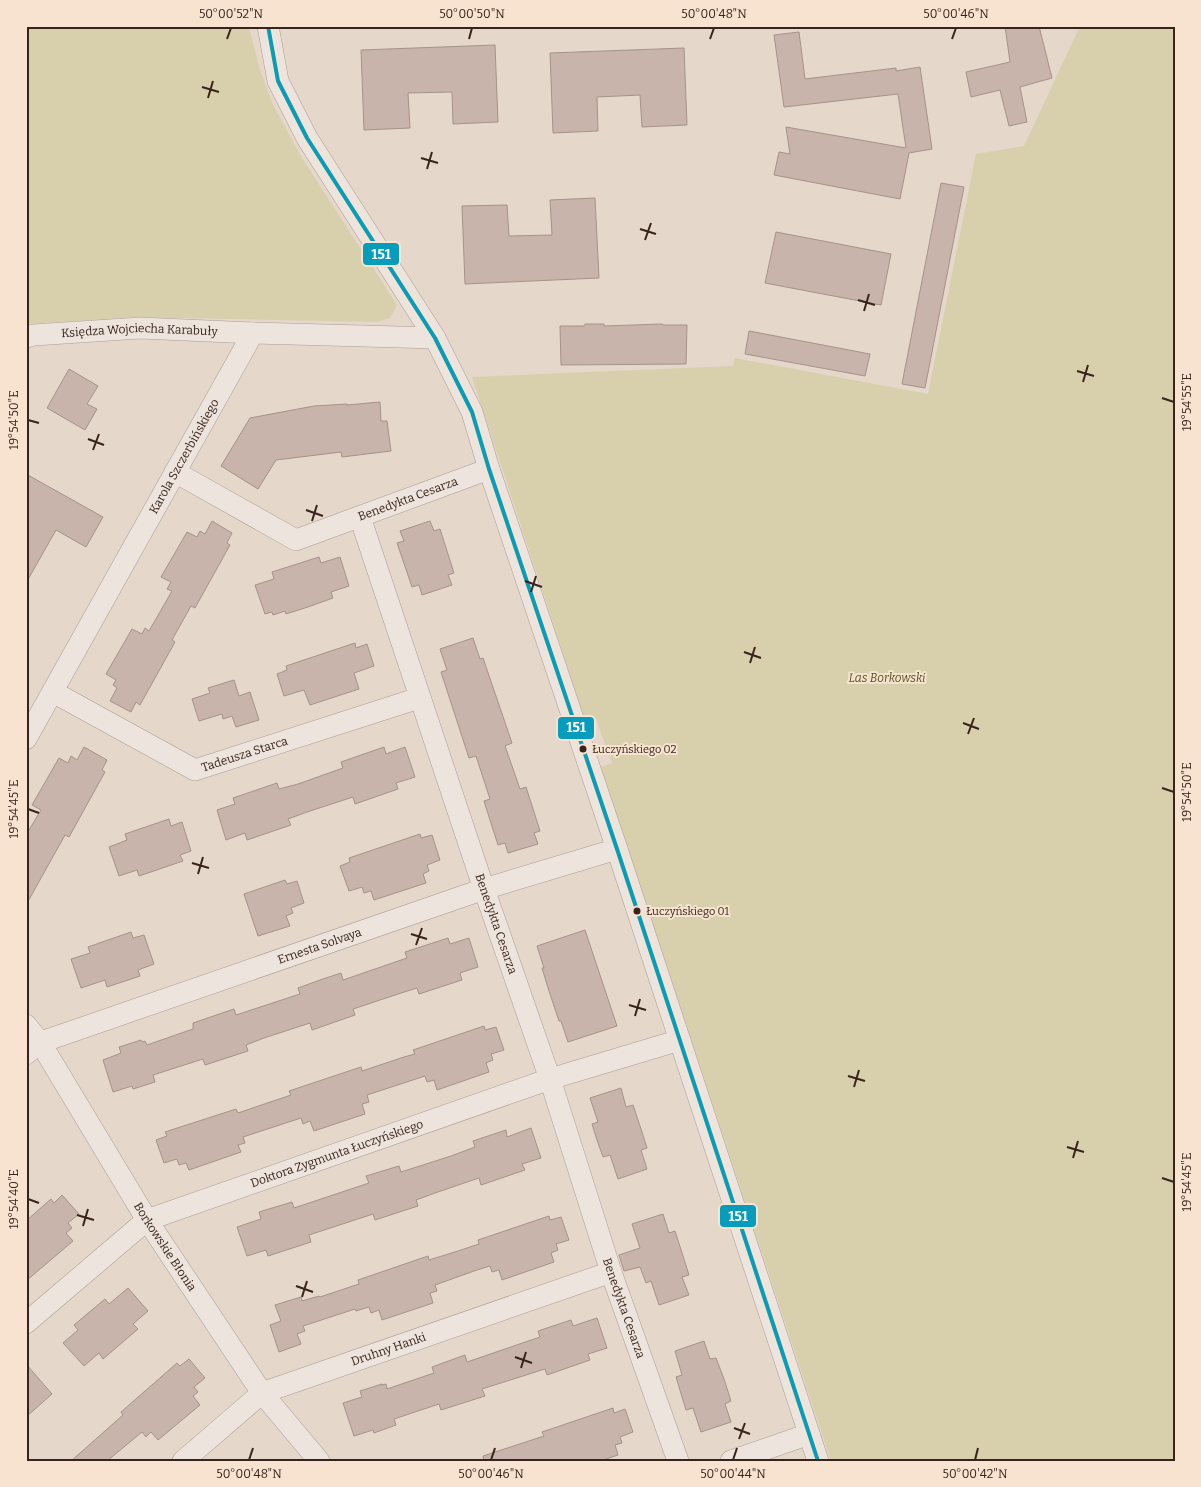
<svg xmlns="http://www.w3.org/2000/svg" width="1201" height="1487" viewBox="0 0 1201 1487" font-family="Bitter,serif">
<style>
.green{fill:#d8cfac}
.building{fill:#c9b4ab;stroke:#a5928a}
.lines{fill:none;stroke-linecap:round;stroke-linejoin:round}
.street-casing{stroke:#aa9d94;stroke-width:22}
.street{stroke:#ece4dd;stroke-width:21}
.bus-1-casing{stroke:#f7e3cf;stroke-width:8}
.bus-1{stroke:#069cbc;stroke-width:4}
.ticks{fill:none;stroke:#38241c;stroke-width:2}
.bus-dot{fill:#38241c;stroke:#f7e3cf;stroke-width:2}
.labels{text-anchor:middle;stroke-width:4;stroke-linejoin:round;paint-order:stroke}
.bus-label{font-size:11px;fill:#38241c;stroke:#f7e3cf;text-anchor:start}
.street-label{font-size:12px;fill:#38241c;stroke:#f7e3cf}
.park-label{font-size:12px;font-style:italic;fill:#545621;stroke:#f7e3cf}
.line-badge{stroke:#f7e3cf;stroke-width:2}
.badge-label{font-size:14px;text-anchor:middle;font-weight:bold;fill:#fff}
.neatline{fill:none;stroke:#38241c;stroke-width:2}
.ticks-label{font-size:12px;text-anchor:middle;fill:#38241c}
</style>
<rect width="100%" height="100%" fill="#e5d7ca"/>
<g class="green">
<polygon points="26,26 249,26 259,67 272,103 302,158 397,305 390,318 377,322 135,317 26,324"/>
<polygon points="1080,26 1175,26 1175,1461 831,1461 601,767 612,763 596,719 586,723 472,377 733,366 735,358 928,394 976,154 1024,146"/>
</g>
<g class="building">
<polygon points="1005,26 1039,26 1052,78 1020,87 1027,122 1009,126 1000,90 971,97 966,72 1010,62"/>
<polygon points="799,32 805,79 896,68 896,71 920,67 932,149 909,153 900,199 774,175 779,152 790,154 786,127 906,148 898,94 784,107 774,35"/>
<polygon points="495,45 498,122 453,124 452,92 408,93 410,128 364,130 361,50"/>
<polygon points="684,48 687,125 642,127 640,95 597,97 598,131 553,133 550,53"/>
<polygon points="941,183 964,187 925,388 902,384"/>
<polygon points="595,198 599,278 465,284 462,206 507,205 509,236 552,235 550,200"/>
<polygon points="776,232 891,254 881,305 765,283"/>
<polygon points="585,324 604,324 604,326 662,324 663,325 687,325 686,364 561,365 560,326 584,326"/>
<polygon points="749,331 870,354 865,376 745,354"/>
<polygon points="69,369 98,386 87,404 97,409 85,430 47,408"/>
<polygon points="380,402 381,421 387,421 391,451 342,457 341,452 276,460 258,489 221,466 250,418 314,406 347,404 347,405"/>
<polygon points="26,474 103,517 86,547 56,530 26,583"/>
<polygon points="212,521 232,533 227,543 230,545 195,608 191,606 172,640 175,642 140,705 136,702 131,712 110,701 117,688 113,685 116,680 106,674 132,629 142,634 145,628 149,631 172,591 167,589 171,582 161,577 187,532 197,537 200,531 205,534"/>
<polygon points="430,521 434,531 440,529 454,573 448,575 452,585 422,595 419,585 412,587 397,543 404,541 400,531"/>
<polygon points="319,557 321,563 340,557 349,586 331,592 333,598 308,607 286,614 285,611 273,615 272,612 265,614 255,585 274,579 272,572"/>
<polygon points="473,638 480,659 483,658 512,743 505,746 520,789 526,787 540,831 534,833 538,844 508,853 505,843 498,845 484,801 490,799 476,756 469,758 441,672 447,670 440,649"/>
<polygon points="355,643 356,648 367,644 374,666 354,673 359,689 310,705 304,690 284,696 277,674 287,670 286,666"/>
<polygon points="234,680 239,696 250,692 259,720 236,727 232,716 223,719 222,714 199,721 192,699 210,693 208,688"/>
<polygon points="84,747 107,760 102,770 105,772 69,837 65,835 26,905 26,835 41,810 32,805 59,758 68,763 71,756 77,760"/>
<polygon points="384,747 386,754 405,747 415,777 396,783 398,789 355,804 353,797 307,812 288,819 291,825 247,840 245,833 226,840 217,810 235,804 233,798 277,783 279,789 298,784 343,768 341,762"/>
<polygon points="169,819 171,826 182,822 191,851 180,855 183,861 139,876 137,870 119,876 109,847 127,840 125,834"/>
<polygon points="420,834 421,838 432,835 440,860 427,865 429,871 423,874 426,883 374,900 371,891 364,893 362,887 349,891 340,866 350,862 349,858"/>
<polygon points="285,880 287,884 297,881 304,903 291,908 293,913 286,916 290,926 258,936 244,894"/>
<polygon points="585,930 617,1026 568,1042 561,1021 559,1021 549,991 542,968 544,968 537,946"/>
<polygon points="131,932 133,938 144,935 154,964 138,970 140,976 107,987 105,980 81,988 71,959 90,953 88,947"/>
<polygon points="448,938 450,944 469,938 478,967 460,973 462,980 419,994 417,988 398,994 353,1009 355,1015 312,1030 310,1023 264,1038 246,1045 248,1051 205,1065 203,1059 153,1075 155,1082 133,1089 132,1086 113,1092 103,1060 121,1053 119,1047 141,1040 142,1042 145,1041 147,1045 193,1029 193,1023 234,1009 236,1015 300,994 298,988 320,980 341,973 343,980 407,958 405,952"/>
<polygon points="484,1026 485,1030 496,1027 504,1050 491,1054 493,1060 486,1063 489,1072 437,1090 434,1080 427,1082 425,1076 367,1095 369,1102 362,1104 365,1114 314,1131 310,1121 303,1124 301,1118 243,1137 245,1143 238,1145 241,1152 189,1170 186,1163 179,1165 177,1159 164,1163 156,1140 167,1136 165,1132 236,1109 238,1113 291,1095 289,1091 361,1067 362,1071 404,1057 415,1054 413,1050"/>
<polygon points="621,1088 626,1107 633,1105 640,1126 647,1148 641,1150 647,1169 618,1179 610,1155 603,1157 597,1140 592,1124 598,1122 590,1098"/>
<polygon points="531,1128 541,1158 522,1164 525,1170 481,1185 479,1178 435,1193 416,1200 418,1206 375,1220 373,1214 309,1235 311,1242 268,1256 266,1250 247,1256 237,1227 261,1219 259,1212 292,1202 294,1208 369,1183 366,1176 399,1166 401,1172 451,1156 475,1147 473,1141 506,1130 507,1137"/>
<polygon points="62,1195 79,1214 68,1223 72,1228 66,1233 73,1241 26,1281 26,1221 51,1199 54,1203"/>
<polygon points="663,1214 669,1233 675,1231 689,1275 682,1277 689,1295 659,1305 651,1281 646,1283 640,1267 624,1271 619,1255 640,1248 632,1224"/>
<polygon points="549,1216 550,1220 561,1217 569,1240 556,1244 558,1250 551,1253 554,1262 502,1280 499,1270 492,1272 490,1266 477,1270 435,1285 437,1291 430,1293 433,1303 382,1320 379,1310 371,1313 369,1307 356,1311 355,1309 303,1326 305,1331 297,1334 301,1344 279,1352 270,1325 281,1321 275,1305 301,1297 302,1301 319,1296 320,1297 359,1284 358,1280 428,1256 429,1260 458,1251 479,1244 478,1240"/>
<polygon points="128,1288 148,1311 133,1324 138,1329 103,1359 99,1353 84,1366 63,1343 78,1330 74,1325 105,1299 109,1304"/>
<polygon points="597,1318 607,1348 588,1354 590,1360 547,1375 545,1369 482,1389 485,1396 441,1410 439,1404 394,1419 396,1425 374,1433 373,1430 354,1436 343,1403 362,1397 360,1391 382,1384 382,1385 386,1384 387,1389 434,1373 432,1367 465,1355 467,1362 540,1337 538,1331 571,1320 573,1326"/>
<polygon points="704,1341 710,1359 716,1358 724,1379 731,1401 725,1404 731,1422 701,1432 693,1408 686,1410 676,1377 682,1375 675,1351"/>
<polygon points="189,1359 205,1378 194,1387 198,1392 193,1396 200,1405 158,1440 151,1432 146,1437 142,1432 107,1461 71,1461 123,1415 121,1412 177,1363 180,1366"/>
<polygon points="26,1364 52,1394 26,1417"/>
<polygon points="613,1408 614,1413 625,1409 633,1432 620,1437 622,1443 615,1445 618,1455 600,1461 484,1461 483,1456 544,1436 542,1432"/>
</g>
<g class="lines">
<g class="street-casing">
<g id="street">
<polyline points="268,26 278,81 307,138 435,338 472,412 489,469 617,849 818,1461"/>
<path id="s1" d="M26 337 34 335 140 328 253 333"/>
<path id="s2" d="M175 472 296 540 489 469"/>
<path id="s3" d="M360 517 484 889 550 1079 611 1272 678 1461"/>
<path id="s4" d="M53 692 195 770 419 698"/>
<path id="s5" d="M26 739 253 333 435 338"/>
<path id="s6" d="M26 1025 40 1042 147 1220 262 1393 319 1461"/>
<path id="s7" d="M26 1054 40 1042 53 1038 484 889 617 849"/>
<path id="s8" d="M26 1323 147 1220 550 1079 680 1040"/>
<path id="s9" d="M183 1461 262 1393 611 1272"/>
<polyline points="731,1461 809,1434"/>
</g>
</g>
<use href="#street" class="street"/>
<g class="bus-1-casing">
<polyline id="bus-1" points="268,26 278,81 307,138 435,338 472,412 489,469 617,849 818,1461"/>
</g>
<use href="#bus-1" class="bus-1"/>
</g>
<path class="ticks" d="M227 39 231 28M469 39 472 28M710 39 714 28M952 39 956 28M202 87 219 92M208 98 213 81M421 158 438 163M427 169 432 152M640 229 656 234M645 240 651 223M858 300 875 305M864 311 869 294M1077 371 1094 376M1083 382 1088 365M1162 398 1174 402M28 420 39 423M88 439 104 445M93 450 99 434M306 510 323 516M312 521 317 505M525 581 542 587M531 592 536 576M744 652 761 658M750 663 755 647M963 723 979 729M968 734 974 718M1162 788 1174 792M28 809 39 813M192 863 209 868M198 874 203 857M411 934 427 939M416 945 422 928M629 1005 646 1010M635 1016 640 999M848 1076 865 1081M854 1087 859 1070M1067 1147 1084 1152M1073 1158 1078 1141M1162 1178 1174 1182M28 1199 39 1203M77 1215 94 1220M83 1226 88 1209M296 1286 313 1292M302 1297 307 1281M515 1357 532 1363M521 1368 526 1352M734 1428 750 1434M739 1439 745 1423M249 1460 253 1448M491 1460 495 1448M733 1460 737 1448M975 1460 978 1448"/>
<g class="bus-dot">
<circle cx="583" cy="749" r="4.5"/>
<circle cx="637" cy="911" r="4.5"/>
</g>
<g class="labels">
<g class="bus-label">
<text x="592" y="753">Łuczyńskiego 02</text>
<text x="646" y="915">Łuczyńskiego 01</text>
</g>
<g class="street-label">
<text dy="4" stroke="none"><textPath href="#s1" startOffset="114">Księdza Wojciecha Karabuły</textPath></text>
<text dy="4" stroke="none"><textPath href="#s5" startOffset="324">Karola Szczerbińskiego</textPath></text>
<text dy="4" stroke="none"><textPath href="#s2" startOffset="258">Benedykta Cesarza</textPath></text>
<text dy="4" stroke="none"><textPath href="#s4" startOffset="214">Tadeusza Starca</textPath></text>
<text dy="4" stroke="none"><textPath href="#s3" startOffset="429">Benedykta Cesarza</textPath></text>
<text dy="4" stroke="none"><textPath href="#s7" startOffset="314">Ernesta Solvaya</textPath></text>
<text dy="4" stroke="none"><textPath href="#s8" startOffset="360">Doktora Zygmunta Łuczyńskiego</textPath></text>
<text dy="4" stroke="none"><textPath href="#s6" startOffset="262">Borkowskie Błonia</textPath></text>
<text dy="4" stroke="none"><textPath href="#s3" startOffset="834">Benedykta Cesarza</textPath></text>
<text dy="4" stroke="none"><textPath href="#s9" startOffset="238">Druhny Hanki</textPath></text>
</g>
<g class="park-label">
<text x="887" y="682">Las Borkowski</text>
</g>
</g>
<g class="line-badge">
<rect x="362" y="242" width="38" height="24" rx="5" fill="#069cbc"/>
<rect x="557" y="716" width="38" height="24" rx="5" fill="#069cbc"/>
<rect x="719" y="1204" width="38" height="24" rx="5" fill="#069cbc"/>
</g>
<g class="badge-label">
<text x="381" y="259">151</text>
<text x="576" y="732">151</text>
<text x="738" y="1221">151</text>
</g>
<rect width="1201" height="1487" fill="none" stroke="#f7e3cf" stroke-width="55"/>
<rect x="28" y="28" width="1146" height="1432" class="neatline"/>
<g class="ticks-label">
<text x="231" y="18">50°00'52"N</text>
<text x="472" y="18">50°00'50"N</text>
<text x="714" y="18">50°00'48"N</text>
<text x="956" y="18">50°00'46"N</text>
<text transform="translate(1187 402) rotate(-90)" y="4">19°54'55"E</text>
<text transform="translate(14 420) rotate(-90)" y="4">19°54'50"E</text>
<text transform="translate(1187 792) rotate(-90)" y="4">19°54'50"E</text>
<text transform="translate(14 809) rotate(-90)" y="4">19°54'45"E</text>
<text transform="translate(1187 1182) rotate(-90)" y="4">19°54'45"E</text>
<text transform="translate(14 1199) rotate(-90)" y="4">19°54'40"E</text>
<text x="249" y="1478">50°00'48"N</text>
<text x="491" y="1478">50°00'46"N</text>
<text x="733" y="1478">50°00'44"N</text>
<text x="975" y="1478">50°00'42"N</text>
</g>
</svg>
